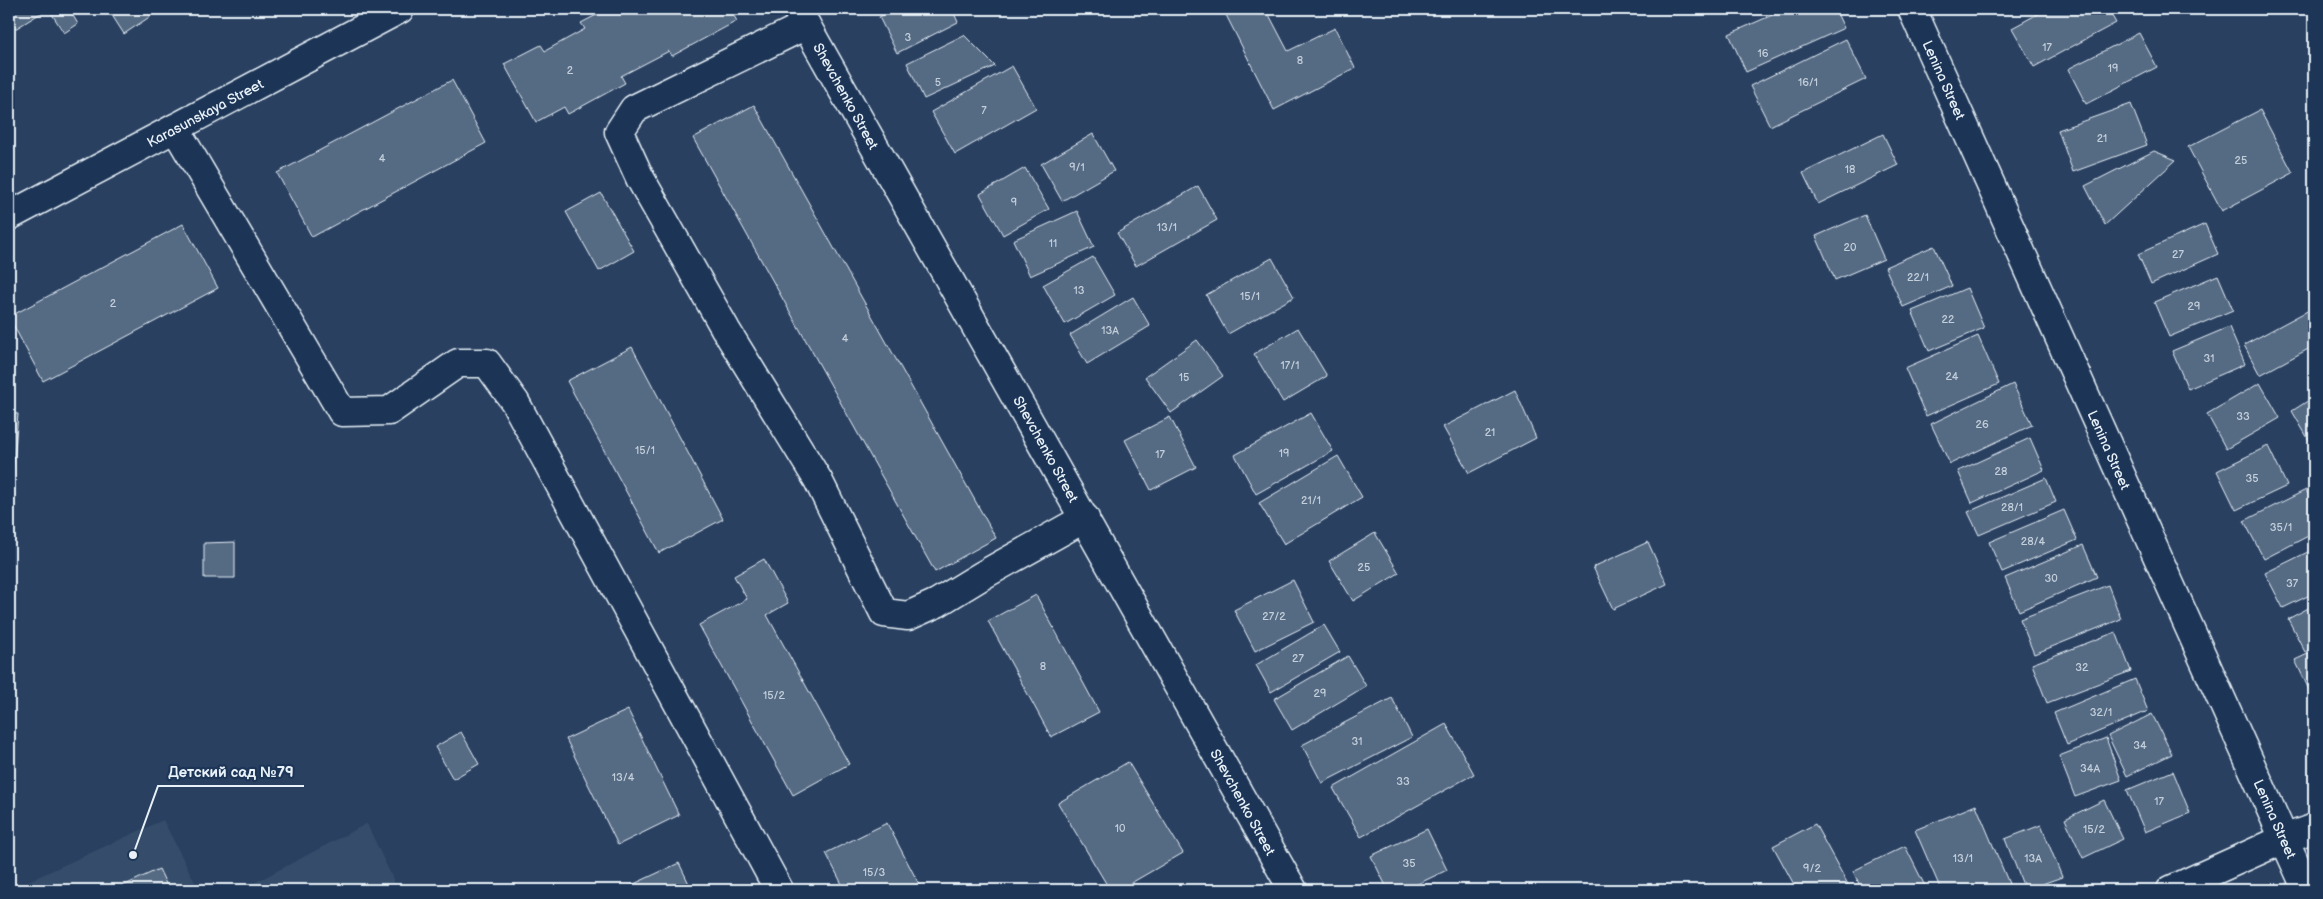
<svg xmlns="http://www.w3.org/2000/svg" width="2323" height="899" viewBox="0 0 2323 899" font-family="'Balsamiq Sans',sans-serif">
<style>
.built{fill:#364d6b}
.building{fill:#556a83;stroke:#e8f1f8}
.lines{fill:none;stroke-linecap:round;stroke-linejoin:round}
.minor-casing{stroke:#e8f1f8;stroke-width:31}
.minor{stroke:#1d3557;stroke-width:28}
.labels{text-anchor:middle;stroke-width:4.5;stroke-linejoin:round;paint-order:stroke}
.number-label{font-size:11px;fill:#c3cfdb}
.street-label{font-size:14px;fill:#e8f1f8;stroke:#1d3557}
.leader{fill:none;stroke:#e8f1f8;stroke-width:2}
.callout-dot{fill:#e8f1f8;stroke:#1d3557;stroke-width:2}
.callout-label{font-size:15px;text-anchor:middle;font-weight:bold;fill:#e8f1f8;stroke:#1d3557;stroke-width:4.5;stroke-linejoin:round;paint-order:stroke}
</style>
<rect width="100%" height="100%" fill="#294061"/>
<filter id="ink" filterUnits="userSpaceOnUse"><feTurbulence type="fractalNoise" baseFrequency=".02" numOctaves="2"/><feDisplacementMap in="SourceGraphic" scale="10" xChannelSelector="R" yChannelSelector="G"/><feConvolveMatrix kernelMatrix="1 2 1 2 8 2 1 2 1" color-interpolation-filters="sRGB"/></filter>
<g filter="url(#ink)">
<g class="built">
<polygon points="163,820 199,890 9,890"/>
<polygon points="367,824 398,890 241,890 366,824"/>
</g>
<g class="building">
<polygon points="9,9 38,9 41,13 15,29 9,20"/>
<polygon points="54,9 69,9 78,24 64,33 50,11"/>
<polygon points="108,9 146,9 151,16 124,34"/>
<polygon points="608,9 748,9 734,16 737,21 672,56 669,51 621,76 625,83 568,114 564,107 536,122 504,64 541,45 545,51 585,29 581,23"/>
<polygon points="895,9 952,9 958,22 897,53 879,17"/>
<polygon points="1223,9 1266,9 1288,51 1335,28 1355,68 1274,110"/>
<polygon points="1786,9 1835,9 1844,28 1746,72 1729,34"/>
<polygon points="2047,9 2108,9 2116,23 2034,67 2012,28"/>
<polygon points="2139,33 2157,67 2086,104 2068,69"/>
<polygon points="964,35 995,66 924,99 907,63"/>
<polygon points="1846,39 1866,79 1770,126 1750,86"/>
<polygon points="1012,66 1036,108 955,154 931,112"/>
<polygon points="452,80 486,143 312,237 277,173"/>
<polygon points="2131,104 2147,145 2073,172 2058,130"/>
<polygon points="754,105 996,538 935,572 693,138"/>
<polygon points="2260,110 2293,173 2222,211 2188,147"/>
<polygon points="1093,134 1114,171 1062,201 1041,164"/>
<polygon points="1883,134 1898,165 1818,204 1803,173"/>
<polygon points="2154,151 2176,160 2105,225 2085,186"/>
<polygon points="1025,168 1049,209 1003,235 980,194"/>
<polygon points="1198,186 1217,220 1136,266 1117,233"/>
<polygon points="601,193 634,251 599,271 566,212"/>
<polygon points="1077,211 1094,247 1030,276 1013,240"/>
<polygon points="1865,215 1884,259 1835,280 1816,236"/>
<polygon points="183,224 218,288 43,381 9,317"/>
<polygon points="2205,224 2218,254 2151,284 2138,254"/>
<polygon points="1934,246 1952,286 1903,307 1885,267"/>
<polygon points="1093,257 1115,295 1065,324 1043,285"/>
<polygon points="1272,258 1294,297 1228,334 1206,295"/>
<polygon points="2218,275 2233,310 2169,337 2154,302"/>
<polygon points="1967,288 1984,328 1929,351 1912,311"/>
<polygon points="1133,297 1150,326 1087,364 1070,335"/>
<polygon points="2313,308 2314,346 2260,375 2244,345"/>
<polygon points="2229,327 2245,364 2188,389 2172,351"/>
<polygon points="1298,328 1327,376 1283,402 1254,354"/>
<polygon points="1978,336 1999,384 1926,416 1905,368"/>
<polygon points="1197,340 1223,376 1171,413 1145,377"/>
<polygon points="632,347 723,519 659,553 567,381"/>
<polygon points="2260,383 2280,418 2226,449 2207,414"/>
<polygon points="2013,384 2032,425 1950,464 1931,424"/>
<polygon points="1515,390 1536,438 1469,473 1443,427"/>
<polygon points="2314,397 2314,446 2313,447 2292,411"/>
<polygon points="9,413 18,414 9,520"/>
<polygon points="1311,413 1333,451 1256,494 1235,455"/>
<polygon points="1170,417 1196,467 1151,490 1125,440"/>
<polygon points="2030,438 2044,470 1972,503 1958,471"/>
<polygon points="2268,446 2287,486 2236,510 2217,471"/>
<polygon points="1338,456 1362,497 1284,544 1259,503"/>
<polygon points="2046,478 2056,502 1979,535 1968,512"/>
<polygon points="2306,490 2314,506 2314,533 2264,559 2244,521"/>
<polygon points="2064,510 2077,540 2002,572 1989,542"/>
<polygon points="1375,533 1399,573 1353,601 1329,561"/>
<polygon points="235,542 235,578 204,578 204,543"/>
<polygon points="1648,542 1667,584 1613,609 1593,567"/>
<polygon points="2083,545 2097,577 2019,611 2005,578"/>
<polygon points="2314,549 2314,593 2283,608 2265,573"/>
<polygon points="764,559 788,603 767,615 849,764 793,795 699,625 747,599 734,576"/>
<polygon points="1293,580 1314,622 1255,651 1234,610"/>
<polygon points="2108,585 2121,619 2034,654 2020,619"/>
<polygon points="1036,595 1099,712 1051,737 988,621"/>
<polygon points="2314,605 2314,647 2305,652 2288,619"/>
<polygon points="1324,625 1340,652 1271,692 1256,665"/>
<polygon points="2116,632 2131,671 2047,703 2032,664"/>
<polygon points="2314,651 2314,695 2312,696 2295,660"/>
<polygon points="1348,656 1366,686 1292,730 1274,699"/>
<polygon points="2135,679 2148,711 2067,745 2054,713"/>
<polygon points="1392,698 1412,737 1322,783 1302,745"/>
<polygon points="628,710 679,815 618,845 566,739"/>
<polygon points="2152,714 2172,754 2127,776 2108,736"/>
<polygon points="1446,724 1474,774 1361,837 1333,788"/>
<polygon points="461,732 479,764 453,779 435,747"/>
<polygon points="2106,738 2121,780 2075,797 2059,756"/>
<polygon points="1128,762 1183,853 1119,890 1110,890 1058,803"/>
<polygon points="2173,771 2190,813 2145,832 2127,790"/>
<polygon points="2104,800 2123,839 2083,858 2065,819"/>
<polygon points="1976,805 2010,886 2000,890 1941,890 1915,830"/>
<polygon points="887,823 922,890 845,890 826,853"/>
<polygon points="1815,824 1851,890 1797,890 1773,846"/>
<polygon points="2041,825 2062,877 2025,890 2005,839"/>
<polygon points="1427,829 1447,870 1405,890 1388,890 1371,856"/>
<polygon points="1905,846 1927,890 1862,890 1853,871"/>
<polygon points="679,863 692,890 621,890"/>
<polygon points="159,869 169,890 125,890 123,886"/>
</g>
<g class="lines">
<g class="minor-casing">
<g id="minor">
<polyline points="797,9 1293,890"/>
<polyline points="1912,9 2307,890"/>
<polyline points="806,25 634,109 619,132 640,178 726,330 818,480 884,613 908,616 937,603 983,575 1085,518"/>
<polyline points="175,128 342,412 389,411 458,363 487,363 515,402 779,890"/>
<polyline points="9,216 400,9"/>
<polyline points="2171,890 2284,839 2314,828"/>
</g>
</g>
<use href="#minor" class="minor"/>
</g>
</g>
<g class="labels">
<g class="number-label">
<text x="908" y="41">3</text>
<text x="2047" y="51">17</text>
<text x="1763" y="57">16</text>
<text x="1300" y="64">8</text>
<text x="2113" y="72">19</text>
<text x="570" y="74">2</text>
<text x="938" y="86">5</text>
<text x="1808" y="86">16/1</text>
<text x="984" y="114">7</text>
<text x="2102" y="142">21</text>
<text x="382" y="162">4</text>
<text x="2241" y="164">25</text>
<text x="1077" y="171">9/1</text>
<text x="1850" y="173">18</text>
<text x="1014" y="206">9</text>
<text x="1167" y="231">13/1</text>
<text x="1053" y="247">11</text>
<text x="1850" y="251">20</text>
<text x="2178" y="258">27</text>
<text x="1918" y="281">22/1</text>
<text x="1079" y="294">13</text>
<text x="1250" y="300">15/1</text>
<text x="113" y="307">2</text>
<text x="2194" y="310">29</text>
<text x="1948" y="323">22</text>
<text x="1110" y="334">13А</text>
<text x="845" y="342">4</text>
<text x="2209" y="362">31</text>
<text x="1290" y="369">17/1</text>
<text x="1952" y="380">24</text>
<text x="1184" y="381">15</text>
<text x="2243" y="420">33</text>
<text x="1982" y="428">26</text>
<text x="1490" y="436">21</text>
<text x="645" y="454">15/1</text>
<text x="1284" y="457">19</text>
<text x="1160" y="458">17</text>
<text x="2001" y="475">28</text>
<text x="2252" y="482">35</text>
<text x="1311" y="504">21/1</text>
<text x="2012" y="511">28/1</text>
<text x="2281" y="531">35/1</text>
<text x="2033" y="545">28/4</text>
<text x="1364" y="571">25</text>
<text x="2051" y="582">30</text>
<text x="2292" y="587">37</text>
<text x="1274" y="620">27/2</text>
<text x="1298" y="662">27</text>
<text x="1043" y="670">8</text>
<text x="2082" y="671">32</text>
<text x="1320" y="697">29</text>
<text x="774" y="699">15/2</text>
<text x="2101" y="716">32/1</text>
<text x="1357" y="745">31</text>
<text x="2140" y="749">34</text>
<text x="2090" y="772">34А</text>
<text x="623" y="781">13/4</text>
<text x="1403" y="785">33</text>
<text x="2159" y="805">17</text>
<text x="1120" y="832">10</text>
<text x="2094" y="833">15/2</text>
<text x="1963" y="862">13/1</text>
<text x="2033" y="862">13А</text>
<text x="1409" y="867">35</text>
<text x="1812" y="872">9/2</text>
<text x="874" y="876">15/3</text>
</g>
<g class="street-label">
<text transform="translate(1944 80) rotate(66)" y="5">Lenina Street</text>
<text transform="translate(846 96) rotate(61)" y="5">Shevchenko Street</text>
<text transform="translate(205 113) rotate(-28)" y="5">Karasunskaya Street</text>
<text transform="translate(1046 449) rotate(61)" y="5">Shevchenko Street</text>
<text transform="translate(2109 450) rotate(66)" y="5">Lenina Street</text>
<text transform="translate(1243 802) rotate(61)" y="5">Shevchenko Street</text>
<text transform="translate(2275 819) rotate(66)" y="5">Lenina Street</text>
</g>
</g>
<path class="leader" d="M133 855L158 786H304"/>
<circle class="callout-dot" cx="133" cy="855" r="5"/>
<g class="callout-label">
<text x="231" y="777">Детский сад №79</text>
</g>
<rect width="2323" height="899" fill="none" stroke="#1d3557" stroke-width="30"/>
<rect x="15" y="15" width="2293" height="869" fill="none" stroke="#e8f1f8" stroke-width="2" filter="url(#ink)"/>
</svg>
